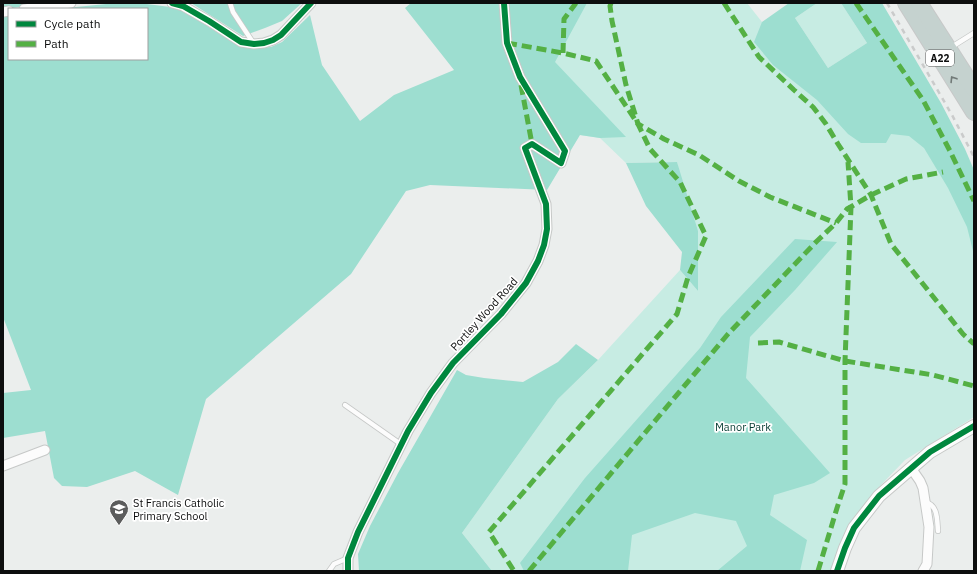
<svg xmlns="http://www.w3.org/2000/svg" width="977" height="574" viewBox="0 0 977 574" font-family="'IBM Plex Sans',sans-serif">
<style>
.green{fill:#c7ece3}
.forest{fill:#9dded0}
.lines{fill:none;stroke-linecap:round;stroke-linejoin:round}
.lane-casing{stroke:#c6c8c7;stroke-width:6}
.street-casing{stroke:#c6c8c7;stroke-width:11}
.secondary-casing{stroke:#c6c8c7;stroke-width:14}
.highway-casing{stroke:#c7c8c8;stroke-width:18}
.lane{stroke:#fcfcfc;stroke-width:4.5}
.street{stroke:#fcfcfc;stroke-width:9}
.secondary{stroke:#fcfcfc;stroke-width:12}
.highway{stroke:#c5d2cf;stroke-width:16}
.rail{stroke:#cacbcb;stroke-width:2.5;stroke-dasharray:5 5;stroke-linecap:butt}
.quiet{stroke:#54b044;stroke-width:5;stroke-dasharray:10 5;stroke-linecap:butt}
.cycleway-casing{stroke:#fff;stroke-width:8}
.cycleway{stroke:#00873e;stroke-width:6}
.oneway{stroke:#727a78}
.labels{text-anchor:middle;stroke-width:3.5;stroke-linejoin:round;paint-order:stroke}
.shield{fill:#fff;stroke:#565656;stroke-width:1}
.shield-label{font-size:10px;font-weight:bold;fill:#0d0e0e}
.street-label{font-size:11px;fill:#0d0e0e;stroke:#fff}
.park-label{font-size:11px;fill:#073d33;stroke:#fff}
.poi-label{font-size:11px;fill:#0d0e0e;stroke:#fff;text-anchor:start}
</style>
<rect width="100%" height="100%" fill="#ebeeed"/>
<g class="green">
<polygon points="556,3 747,3 762,22 828,77 894,73 974,214 974,417 905,460 880,486 848,526 830,571 492,571 462,533 558,399 598,360 680,270 698,291 677,162 626,163 600,138 559,132 524,75"/>
<polygon points="817,3 841,3 867,43 828,68 795,18"/>
</g>
<g class="forest">
<polygon points="13,3 52,3 3,9 3,4"/>
<polygon points="116,3 139,3 178,8 240,46 255,48 271,47 282,42 310,15 322,65 360,121 394,95 454,70 405,8 411,3 587,3 555,62 626,137 600,138 580,135 547,190 430,185 406,191 351,274 206,399 178,495 135,471 87,487 62,486 54,478 45,431 3,438 3,393 31,390 3,317 3,16 9,15 9,59 147,59 147,9 56,9"/>
<polygon points="191,3 302,3 282,21 265,28 243,36"/>
<polygon points="789,3 817,3 795,18 828,68 867,43 841,3 882,3 941,103 965,149 974,170 974,255 967,227 948,188 924,148 909,136 891,134 886,143 861,143 848,134 817,100 773,65 754,42 762,22"/>
<polygon points="677,162 698,231 698,291 680,270 682,252 646,206 626,163"/>
<polygon points="795,239 837,242 795,290 750,337 746,378 830,473 814,483 774,495 770,515 807,540 800,571 717,571 747,546 736,521 695,513 632,535 628,571 524,571 520,563 585,478 700,348 721,317"/>
<polygon points="576,344 598,360 558,399 462,533 492,571 359,571 358,554 370,526 398,473 457,370 466,375 484,378 523,382 558,362"/>
</g>
<g class="lines">
<g class="lane-casing">
<g id="lane">
<polyline points="230,3 233,12 254,44"/>
<polyline points="950,48 974,33"/>
<polyline points="345,405 402,445"/>
<path d="M925 502C938 505 937 519 938 531"/>
<polyline points="329,571 334,564 348,558"/>
</g>
</g>
<g class="street-casing">
<g id="street">
<polyline points="172,3 183,6 209,21 241,42 254,44 264,43 273,40 281,35 311,3"/>
<polyline points="24,9 71,3"/>
<polyline points="3,12 9,11"/>
<polyline points="3,466 45,450"/>
<polyline points="911,468 920,481 923,488 929,527 927,564 923,571"/>
<polyline points="348,571 348,558 358,532 408,431 431,393 453,363 501,314 526,283 538,261 544,245 547,229 546,204 525,148 532,144 561,163 565,151 520,77 507,43 504,3"/>
</g>
</g>
<g class="secondary-casing">
<polyline id="secondary" points="837,571 845,548 854,528 879,496 930,452 974,426"/>
</g>
<g class="highway-casing">
<g id="highway">
<polyline points="906,3 974,112"/>
<polyline points="919,3 974,89"/>
</g>
</g>
<use href="#lane" class="lane"/>
<use href="#street" class="street"/>
<use href="#secondary" class="secondary"/>
<use href="#highway" class="highway"/>
<polyline class="rail" points="887,3 952,115 974,157"/>
<g class="quiet">
<polyline points="611,3 610,6 612,21 626,85 638,124 664,139 699,155 739,181 770,197 836,223"/>
<polyline points="724,3 759,57 794,90 813,107 826,124 838,144 871,195 891,244 963,334 974,344"/>
<polyline points="856,3 923,100 950,151 974,201"/>
<polyline points="507,43 563,53 596,61 638,124 650,149 680,182 706,236 688,277 677,314 489,532 514,571"/>
<polyline points="563,53 564,19 576,3"/>
<polyline points="521,85 532,144"/>
<polyline points="758,343 779,342 845,361 933,375 974,386"/>
<polyline points="529,571 728,334 817,241 836,223 847,209 871,195 906,179 943,172"/>
<polyline points="818,571 837,508 845,484 845,361 851,207 848,162"/>
</g>
<g class="cycleway-casing">
<g id="cycleway">
<polyline points="172,3 183,6 209,21 241,42 254,44 264,43 273,40 281,35 311,3"/>
<polyline points="348,571 348,558 358,532 408,431 431,393 453,363 501,314 526,283 538,261 544,245 547,229 546,204 525,148 532,144 561,163 565,151 520,77 507,43 504,3"/>
<polyline points="837,571 845,548 854,528 879,496 930,452 974,426"/>
</g>
</g>
<use href="#cycleway" class="cycleway"/>
</g>
<defs><path id="oneway-chevron" d="M-2-3.5L2.5 0L-2 3.5" fill="none" stroke-width="1.6" stroke-linecap="round" stroke-linejoin="round"/></defs>
<use class="oneway" href="#oneway-chevron" transform="translate(953 79) rotate(-122)"/>
<defs>
<g id="school-pin" transform="scale(1)"><path d="M0 17L-7.5 6A9.5 9.5 0 1 1 7.5 6Z" fill="#5b5c5c" stroke="#fff"/><path d="M0-5L7-2L0 1L-7-2ZM-4 1L0 2.5L4 1V4Q0 6-4 4Z" fill="#fff"/></g>
</defs>
<g fill-rule="evenodd">
<use href="#school-pin" x="119" y="509"/>
</g>
<g class="labels">
<rect class="shield" x="926" y="50" width="28" height="16" rx="3"/>
<g class="shield-label">
<text x="940" y="62">A22</text>
</g>
<g class="street-label">
<text transform="translate(484 314) rotate(-48)" y="4">Portley Wood Road</text>
</g>
<g class="park-label">
<text x="743" y="431">Manor Park</text>
</g>
<g class="poi-label">
<text x="133" y="507">St Francis Catholic<tspan x="133" dy="13">Primary School</tspan></text>
</g>
</g>
<rect width="977" height="574" fill="none" stroke="#0d0e0e" stroke-width="8"/>
<rect x="8" y="8" width="140" height="52" fill="#ffffff" stroke="#9e9f9f"/>
<rect x="16" y="21" width="20" height="6" fill="#00873e" stroke="#9e9f9f"/>
<text x="44" y="28" font-size="12" fill="#0d0e0e">Cycle path</text>
<rect x="16" y="41" width="20" height="6" fill="#54b044" stroke="#9e9f9f"/>
<text x="44" y="48" font-size="12" fill="#0d0e0e">Path</text>
</svg>
